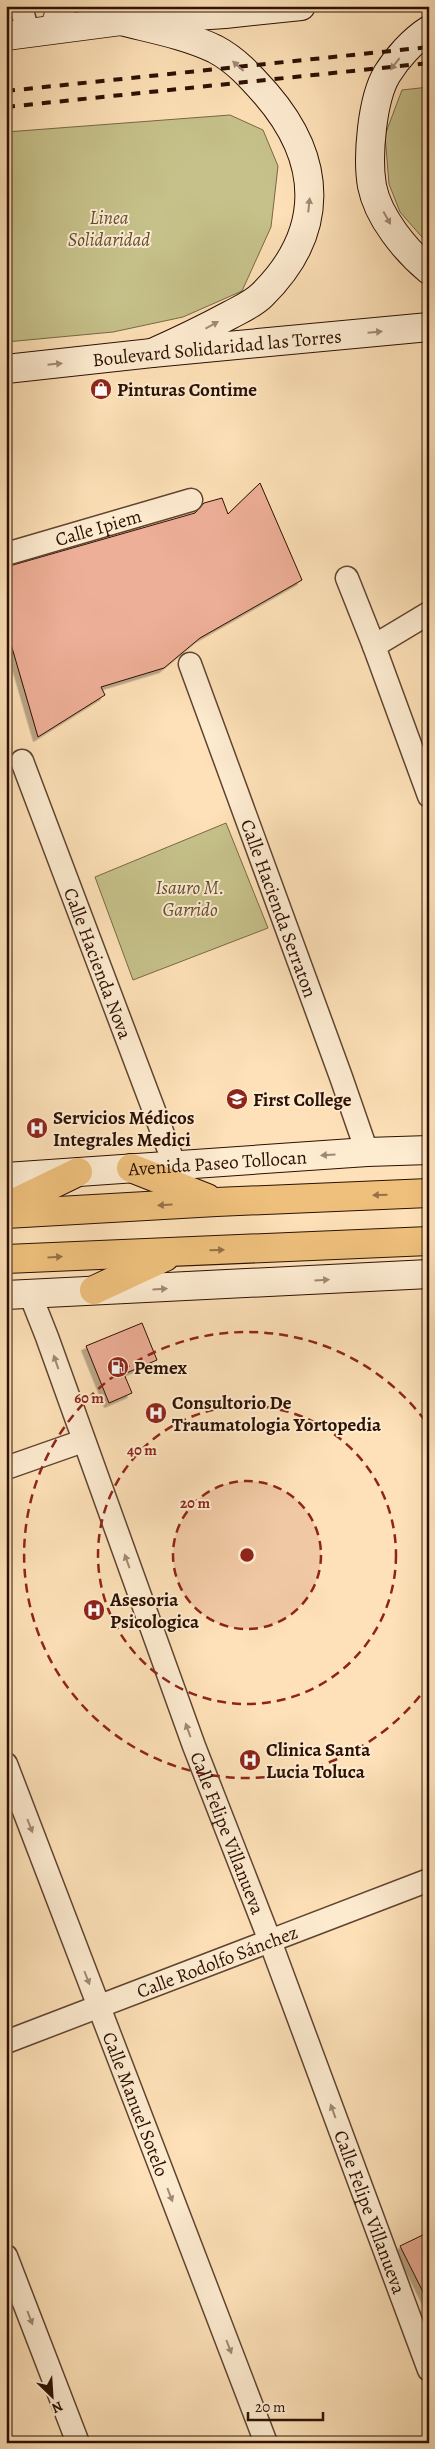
<svg xmlns="http://www.w3.org/2000/svg" width="435" height="2449" viewBox="0 0 435 2449" font-family="Alegreya,serif">
<style>
.green{fill:#c6c18a;stroke:#796846}
.building{fill:#eeaf98;stroke:#2c1003;filter:url(#shadow)}
.lines{fill:none;stroke-linecap:round;stroke-linejoin:round}
.minor-casing{stroke:#604430;stroke-width:25}
.tertiary-casing{stroke:#604430;stroke-width:30}
.secondary-casing{stroke:#2c1003;stroke-width:30}
.trunk-casing{stroke:#2c1003;stroke-width:30}
.minor{stroke:#feecd1;stroke-width:22}
.tertiary{stroke:#feecd1;stroke-width:28}
.secondary{stroke:#feecd1;stroke-width:28}
.trunk{stroke:#efc07c;stroke-width:28}
.rail{stroke:#2c1003;stroke-width:4;stroke-dasharray:9 9;stroke-linecap:butt}
.oneway{fill:#a08974}
.oneway2{fill:#977146}
.ring{fill:none;stroke:#8f2418;stroke-width:2.5;stroke-dasharray:9 6}
.labels{text-anchor:middle;stroke-width:4;stroke-linejoin:round;paint-order:stroke}
.park-label{font-size:19px;font-style:italic;fill:#624e32;stroke:#feecd1}
.street-label{font-size:19px;fill:#2c1003;stroke:#feecd1}
.poi-label{font-size:19px;font-weight:bold;fill:#2c1003;stroke:#feecd1;text-anchor:start}
.centre{fill:#8f2418;stroke:#feecd1;stroke-width:2.5}
.ring-label{font-size:15px;text-anchor:middle;font-weight:bold;fill:#8f2418;stroke:#feecd1;stroke-width:4;stroke-linejoin:round;paint-order:stroke}
</style>
<defs>
<filter id="shadow"><feDropShadow dx="-4.5" dy="4.5" stdDeviation="0" flood-color="#0004"/></filter>
</defs>
<rect width="100%" height="100%" fill="#fee1b8"/>
<filter id="stains"><feTurbulence type="fractalNoise" baseFrequency=".004" numOctaves="4"/><feColorMatrix values="0 0 0 0 .2 0 0 0 0 .09 0 0 0 0 .02 0 0 0 .5 -.17"/></filter>
<radialGradient id="worn" r=".72"><stop offset=".6" stop-color="#630" stop-opacity="0"/><stop offset="1" stop-color="#630" stop-opacity=".3"/></radialGradient>
<g class="green">
<polygon points="429,87 429,245 400,212 389,184 385,135 402,90"/>
<polygon points="230,115 263,130 278,166 271,227 242,291 183,317 113,332 6,342 6,132"/>
<polygon points="226,823 268,928 133,980 95,877"/>
</g>
<g class="building">
<polygon points="260,483 302,580 200,638 164,668 101,687 105,695 38,737 6,627 6,567 195,513 204,503 222,498 228,514"/>
<polygon points="142,1323 157,1360 124,1374 132,1393 109,1403 86,1346"/>
<polygon points="429,2232 429,2304 400,2246"/>
</g>
<g class="lines">
<g class="minor-casing">
<g id="minor">
<polyline points="21,6 28,33"/>
<path id="s1" d="M6 554 191 500"/>
<polyline points="347,578 374,646 429,796"/>
<polyline points="374,646 429,613"/>
<path id="s2" d="M190 664 341 1077 367 1152"/>
<path id="s3" d="M22 761 175 1166"/>
<path id="s4" d="M30 1294 47 1337 194 1746 270 1941 429 2370"/>
<polyline points="6,1468 83,1441"/>
<path id="s5" d="M6 1764 266 2443"/>
<path id="s6" d="M6 2042 429 1880"/>
<polyline points="6,2256 78,2443"/>
</g>
</g>
<g class="tertiary-casing">
<polyline id="tertiary" points="54,29 62,6"/>
</g>
<g class="secondary-casing">
<g id="secondary">
<path d="M121 21C152 29 186 35 215 49 236 60 251 77 266 94 323 160 326 232 262 295 253 304 241 309 230 315 204 329 179 341 152 353"/>
<path d="M429 30C413 40 397 58 387 74 372 99 367 157 372 186 378 217 405 250 429 270"/>
<polyline points="6,36 121,21 225,14 301,6"/>
<path id="s7" d="M6 369 152 353 429 327"/>
<path id="s8" d="M6 1177 367 1152 429 1150"/>
<polyline points="6,1295 429,1274"/>
</g>
</g>
<g class="trunk-casing">
<g id="trunk">
<polyline points="131,1168 207,1198"/>
<polyline points="6,1207 78,1172"/>
<polyline points="6,1214 216,1202 429,1193"/>
<polyline points="6,1259 429,1241"/>
<polyline points="94,1290 165,1257"/>
</g>
</g>
<use href="#minor" class="minor"/>
<use href="#tertiary" class="tertiary"/>
<use href="#secondary" class="secondary"/>
<use href="#trunk" class="trunk"/>
<g class="rail">
<polyline points="6,91 429,47"/>
<polyline points="6,107 429,63"/>
</g>
</g>
<defs><path id="oneway-solid" d="M-6-.8H1V-3.2L6.5 0L1 3.2V.8H-6Z" transform="scale(1.25)"/></defs>
<g class="oneway">
<use href="#oneway-solid" transform="translate(395 64) rotate(128)"/>
<use href="#oneway-solid" transform="translate(238 66) rotate(-138)"/>
<use href="#oneway-solid" transform="translate(309 205) rotate(-84)"/>
<use href="#oneway-solid" transform="translate(387 218) rotate(61)"/>
<use href="#oneway-solid" transform="translate(212 325) rotate(-29)"/>
<use href="#oneway-solid" transform="translate(375 332) rotate(-5)"/>
<use href="#oneway-solid" transform="translate(55 364) rotate(-6)"/>
<use href="#oneway-solid" transform="translate(328 1155) rotate(176)"/>
<use href="#oneway-solid" transform="translate(322 1280) rotate(-3)"/>
<use href="#oneway-solid" transform="translate(160 1289) rotate(-3)"/>
<use href="#oneway-solid" transform="translate(56 1362) rotate(-109)"/>
<use href="#oneway-solid" transform="translate(127 1561) rotate(-110)"/>
<use href="#oneway-solid" transform="translate(188 1730) rotate(-110)"/>
<use href="#oneway-solid" transform="translate(30 1826) rotate(69)"/>
<use href="#oneway-solid" transform="translate(87 1978) rotate(69)"/>
<use href="#oneway-solid" transform="translate(333 2111) rotate(-110)"/>
<use href="#oneway-solid" transform="translate(170 2195) rotate(69)"/>
<use href="#oneway-solid" transform="translate(30 2318) rotate(69)"/>
<use href="#oneway-solid" transform="translate(229 2347) rotate(69)"/>
</g>
<g class="oneway2">
<use href="#oneway-solid" transform="translate(380 1195) rotate(178)"/>
<use href="#oneway-solid" transform="translate(165 1205) rotate(177)"/>
<use href="#oneway-solid" transform="translate(217 1250) rotate(-2)"/>
<use href="#oneway-solid" transform="translate(55 1257) rotate(-3)"/>
</g>
<circle cx="247" cy="1555" r="74" fill="#8f2418" fill-opacity=".12"/>
<g class="ring">
<circle cx="247" cy="1555" r="74"/>
<circle cx="247" cy="1555" r="149"/>
<path d="M429 1684A223 223 0 1 1 429 1426"/>
</g>
<defs>
<g id="shop-disc" transform="scale(1.125)"><circle r="9.5" fill="#8f2418" stroke="#feecd1"/><path d="M-5-2.5h2.3a2.7 3.5 0 0 1 5.4 0H5L5.5 6h-11ZM-1.5-2.5h3a1.5 2.3 0 0 0-3 0Z" fill="#fff"/></g>
<g id="school-disc" transform="scale(1.125)"><circle r="9.5" fill="#8f2418" stroke="#feecd1"/><path d="M0-5L7-2L0 1L-7-2ZM-4 1L0 2.5L4 1V4Q0 6-4 4Z" fill="#fff"/></g>
<g id="hospital-disc" transform="scale(1.125)"><circle r="9.5" fill="#8f2418" stroke="#feecd1"/><path d="M-5-5h3v3.5h4V-5h3V5h-3V1.5h-4V5h-3Z" fill="#fff"/></g>
<g id="fuel-disc" transform="scale(1.125)"><circle r="9.5" fill="#8f2418" stroke="#feecd1"/><path d="M-5.5-6h7V0h2V4h1.3V-2.5L3-4.5l.8-.8L6-3V5H2.5V1h-1V6h-7ZM-4.2-4.7v3.2H.2V-4.7Z" fill="#fff"/></g>
</defs>
<g fill-rule="evenodd">
<use href="#shop-disc" x="101" y="389"/>
<use href="#school-disc" x="237" y="1099"/>
<use href="#hospital-disc" x="37" y="1128"/>
<use href="#fuel-disc" x="118" y="1367"/>
<use href="#hospital-disc" x="156" y="1413"/>
<use href="#hospital-disc" x="94" y="1610"/>
<use href="#hospital-disc" x="250" y="1760"/>
</g>
<g class="labels">
<g class="park-label">
<text x="109" y="224">Linea<tspan x="109" dy="22">Solidaridad</tspan></text>
<text x="190" y="894">Isauro M.<tspan x="190" dy="22">Garrido</tspan></text>
</g>
<g class="street-label">
<text dy="7" stroke="none"><textPath href="#s7" startOffset="212">Boulevard Solidaridad las Torres</textPath></text>
<text dy="7" stroke="none"><textPath href="#s1" startOffset="96">Calle Ipiem</textPath></text>
<text dy="7" stroke="none"><textPath href="#s2" startOffset="260">Calle Hacienda Serraton</textPath></text>
<text dy="7" stroke="none"><textPath href="#s3" startOffset="216">Calle Hacienda Nova</textPath></text>
<text dy="7" stroke="none"><textPath href="#s8" startOffset="212">Avenida Paseo Tollocan</textPath></text>
<text dy="7" stroke="none"><textPath href="#s4" startOffset="574">Calle Felipe Villanueva</textPath></text>
<text dy="7" stroke="none"><textPath href="#s6" startOffset="226">Calle Rodolfo Sánchez</textPath></text>
<text dy="7" stroke="none"><textPath href="#s5" startOffset="364">Calle Manuel Sotelo</textPath></text>
<text dy="7" stroke="none"><textPath href="#s4" startOffset="979">Calle Felipe Villanueva</textPath></text>
</g>
<g class="poi-label">
<text x="117" y="396">Pinturas Contime</text>
<text x="253" y="1106">First College</text>
<text x="53" y="1124">Servicios Médicos<tspan x="53" dy="22">Integrales Medici</tspan></text>
<text x="134" y="1374">Pemex</text>
<text x="172" y="1409">Consultorio De<tspan x="172" dy="22">Traumatologia Yortopedia</tspan></text>
<text x="110" y="1606">Asesoria<tspan x="110" dy="22">Psicologica</tspan></text>
<text x="266" y="1756">Clinica Santa<tspan x="266" dy="22">Lucia Toluca</tspan></text>
</g>
</g>
<circle cx="247" cy="1555" r="8" class="centre"/>
<g class="ring-label">
<text x="89" y="1403">60 m</text>
<text x="142" y="1455">40 m</text>
<text x="195" y="1508">20 m</text>
</g>
<rect width="435" height="2449" fill="none" stroke="#fee1b8" stroke-width="25"/>
<rect x="8" y="8" width="420" height="2434" fill="none" stroke="#2c1003" stroke-width="2.5"/>
<rect x="12" y="12" width="410" height="2424" fill="none" stroke="#2c1003"/>
<g transform="translate(52 2396) rotate(155)" stroke="#feecd1" stroke-width="4" paint-order="stroke">
<path d="M0-4L9 19L0 12L-9 19Z" fill="#2c1003"/>
<text y="-8" font-size="14" font-weight="bold" text-anchor="middle" fill="#2c1003">N</text>
</g>
<path d="M248 2412v8h75v-8" fill="none" stroke="#2c1003" stroke-width="2.5"/>
<text x="255" y="2412" font-size="15" fill="#2c1003" stroke="#feecd1" stroke-width="4" paint-order="stroke">20 m</text>
<rect width="100%" height="100%" filter="url(#stains)"/>
<rect width="100%" height="100%" fill="url(#worn)"/>
</svg>
